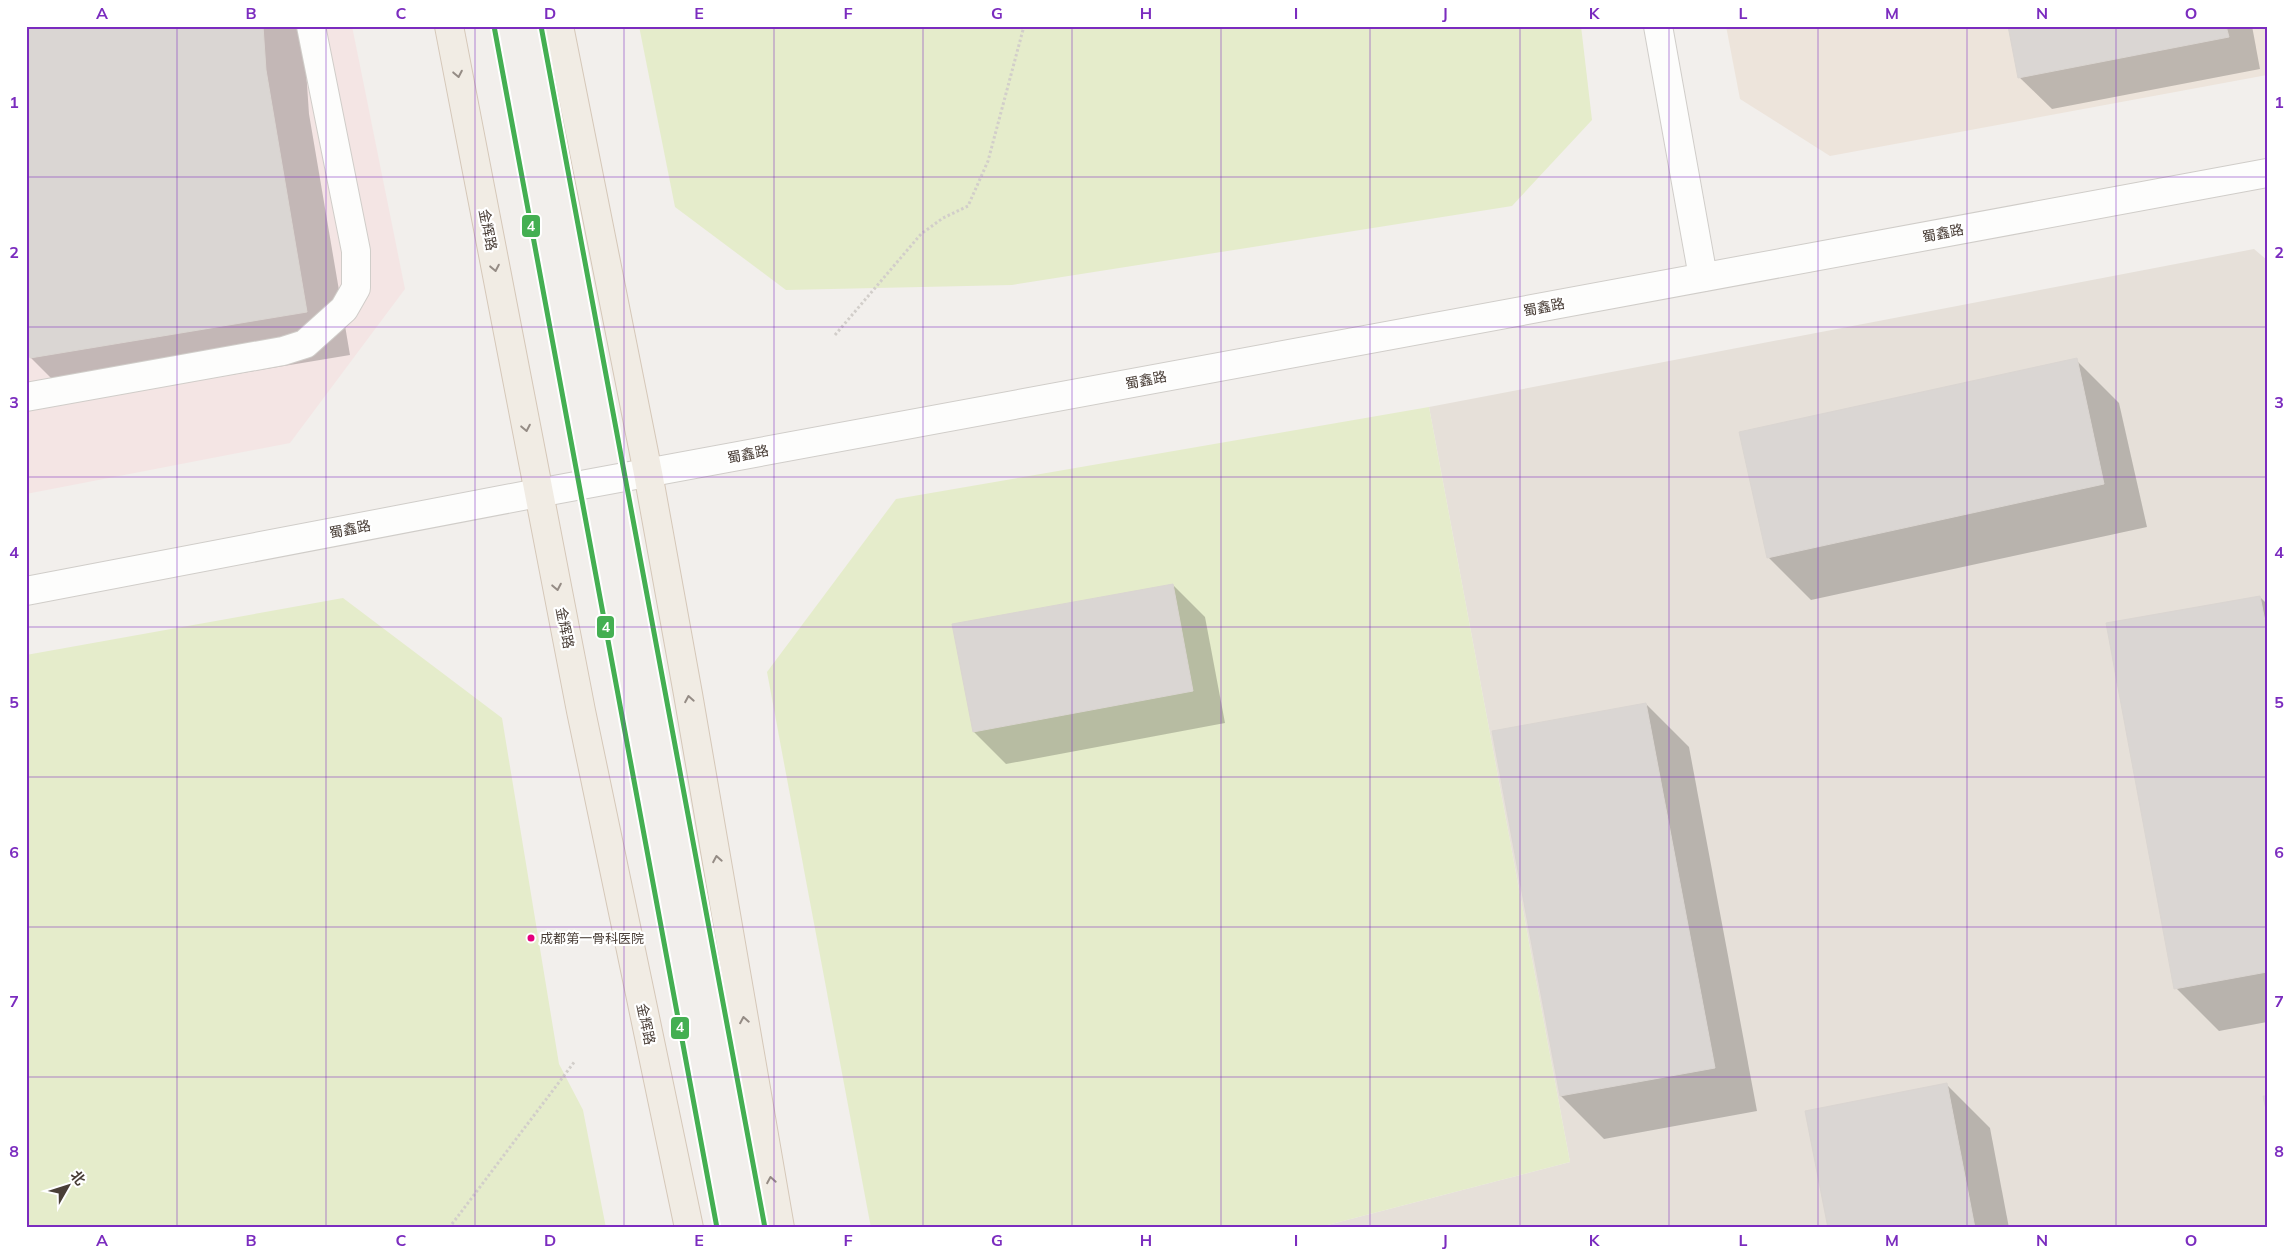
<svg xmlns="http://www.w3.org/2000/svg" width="2293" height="1254" viewBox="0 0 2293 1254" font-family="Mulish,'Noto Sans SC',sans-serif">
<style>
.residential{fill:#e6e0d9}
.education{fill:#ede4db}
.medical{fill:#f4e5e4}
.green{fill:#e5eccb}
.shadow{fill:#0003}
.building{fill:#dad6d3;stroke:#dad5d1}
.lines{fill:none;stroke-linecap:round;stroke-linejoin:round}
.minor-casing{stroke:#d0cdc9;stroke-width:30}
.major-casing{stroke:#d5c7b8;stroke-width:30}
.path{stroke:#d2ceca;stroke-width:3;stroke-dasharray:2.5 2.5;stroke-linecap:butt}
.minor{stroke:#fdfdfc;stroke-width:28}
.major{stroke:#f1ece4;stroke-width:28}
.metro-1-casing{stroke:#fff;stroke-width:9}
.metro-1{stroke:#44af52;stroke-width:5}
.oneway{stroke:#958c85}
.grid{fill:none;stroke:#7b2cbf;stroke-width:1;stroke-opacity:0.55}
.bus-dot{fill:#e5007d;stroke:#fff;stroke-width:2}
.labels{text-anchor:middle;stroke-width:4.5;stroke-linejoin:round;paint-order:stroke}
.bus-label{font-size:13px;fill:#493e37;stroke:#fff;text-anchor:start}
.street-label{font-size:14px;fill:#493e37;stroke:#fff}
.line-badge{stroke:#fff;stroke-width:2}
.badge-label{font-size:14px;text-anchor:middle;font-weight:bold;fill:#fff}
.neatline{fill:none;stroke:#7b2cbf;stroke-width:2}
.grid-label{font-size:16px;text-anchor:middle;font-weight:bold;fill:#7b2cbf}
</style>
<rect width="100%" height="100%" fill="#f2efec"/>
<polygon class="residential" points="2254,249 2267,260 2267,1228 1316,1228 1570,1162 1429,407"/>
<polygon class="education" points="1726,26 2267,26 2267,75 1830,156 1740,99"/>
<polygon class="medical" points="26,26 352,26 405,289 290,443 26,494"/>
<g class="green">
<polygon points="639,26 1581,26 1592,120 1512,206 1012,285 786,290 675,207"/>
<polygon points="1429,407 1570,1162 1316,1228 871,1228 767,672 896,499"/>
<polygon points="343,598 502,718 559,1064 583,1110 606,1228 26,1228 26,655"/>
</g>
<g class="shadow">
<polygon points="26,26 303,26 309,114 350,355 74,401 31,358"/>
<polygon points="2009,26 2252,26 2260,69 2052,109 2019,77"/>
<polygon points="2076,360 2119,403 2147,527 1811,600 1768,557"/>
<polygon points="1173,585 1205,617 1225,723 1006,764 974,732"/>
<polygon points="2260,597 2267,604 2267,1022 2219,1031 2176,988"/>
<polygon points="1646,704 1689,747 1757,1111 1604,1139 1561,1096"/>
<polygon points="1947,1085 1990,1128 2009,1228 1829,1228"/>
</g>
<g class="building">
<polygon points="26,26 263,26 266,70 307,312 30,358 26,339"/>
<polygon points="2008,26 2226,26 2229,37 2018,78"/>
<polygon points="2077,358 2104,484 1767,558 1739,432"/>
<polygon points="1173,584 1193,691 973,732 952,624"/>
<polygon points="2260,596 2267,631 2267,972 2174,989 2106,623"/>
<polygon points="1646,703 1715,1068 1560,1096 1492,731"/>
<polygon points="1947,1083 1975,1228 1828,1228 1805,1111"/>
<polygon points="2263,1096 2267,1096 2267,1114"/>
</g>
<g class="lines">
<g class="minor-casing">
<g id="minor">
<polyline points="1658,26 1703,277"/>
<polyline points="26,397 283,351 305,344 344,309 356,288 356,251 311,26"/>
<polyline points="26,591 538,493 2267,173"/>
</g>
</g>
<g class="major-casing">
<g id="major">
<polyline points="449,26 581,711 689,1228"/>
<polyline points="559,26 648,473 688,694 780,1228"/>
</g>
</g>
<g class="path">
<polyline points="835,335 921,234 943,218 968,206 988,161 1024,26"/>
<polyline points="449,1228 575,1061"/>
</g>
<use href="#minor" class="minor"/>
<use href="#major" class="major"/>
<g class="metro-1-casing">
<g id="metro-1">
<polyline points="494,26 717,1228"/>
<polyline points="541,26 765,1228"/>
</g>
</g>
<use href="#metro-1" class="metro-1"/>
</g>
<defs><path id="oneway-chevron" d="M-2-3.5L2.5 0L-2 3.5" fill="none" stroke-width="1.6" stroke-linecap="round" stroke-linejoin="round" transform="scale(1.25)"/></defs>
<g class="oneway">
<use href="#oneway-chevron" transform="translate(458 74) rotate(79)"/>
<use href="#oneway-chevron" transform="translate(495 268) rotate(79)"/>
<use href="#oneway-chevron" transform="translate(526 428) rotate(79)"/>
<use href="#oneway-chevron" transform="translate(557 587) rotate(79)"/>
<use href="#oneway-chevron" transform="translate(689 699) rotate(-100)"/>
<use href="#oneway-chevron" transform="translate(717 859) rotate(-100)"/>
<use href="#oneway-chevron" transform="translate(744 1020) rotate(-100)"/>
<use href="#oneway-chevron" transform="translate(771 1180) rotate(-100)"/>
</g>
<path class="grid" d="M177 26V1228M326 26V1228M475 26V1228M624 26V1228M774 26V1228M923 26V1228M1072 26V1228M1221 26V1228M1370 26V1228M1520 26V1228M1669 26V1228M1818 26V1228M1967 26V1228M2116 26V1228M26 177H2267M26 327H2267M26 477H2267M26 627H2267M26 777H2267M26 927H2267M26 1077H2267"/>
<circle class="bus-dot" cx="531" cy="938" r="4.5"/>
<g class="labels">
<g class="bus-label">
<text x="540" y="943">成都第一骨科医院</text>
</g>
<g class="street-label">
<text transform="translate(488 230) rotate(79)" y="5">金辉路</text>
<text transform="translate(1943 233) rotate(-11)" y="5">蜀鑫路</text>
<text transform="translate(1544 307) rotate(-11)" y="5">蜀鑫路</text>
<text transform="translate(1146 380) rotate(-11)" y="5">蜀鑫路</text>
<text transform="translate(748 454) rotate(-11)" y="5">蜀鑫路</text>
<text transform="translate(350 529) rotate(-11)" y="5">蜀鑫路</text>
<text transform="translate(565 628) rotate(79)" y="5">金辉路</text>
<text transform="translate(646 1024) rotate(78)" y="5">金辉路</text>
</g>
</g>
<g class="line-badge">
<rect x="521" y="214" width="20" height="24" rx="5" fill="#44af52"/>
<rect x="596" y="615" width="19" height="24" rx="5" fill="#44af52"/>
<rect x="670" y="1016" width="20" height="24" rx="5" fill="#44af52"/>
</g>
<g class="badge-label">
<text x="531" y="231">4</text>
<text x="606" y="632">4</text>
<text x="680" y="1032">4</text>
</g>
<rect width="2293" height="1254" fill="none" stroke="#ffffff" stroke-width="55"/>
<g transform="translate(68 1186) rotate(51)" stroke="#ffffff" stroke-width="4" paint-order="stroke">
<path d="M0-4L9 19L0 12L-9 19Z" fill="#493e37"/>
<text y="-8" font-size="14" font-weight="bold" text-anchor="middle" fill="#493e37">北</text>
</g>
<rect x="28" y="28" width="2238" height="1198" class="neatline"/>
<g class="grid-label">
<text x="102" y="19">A</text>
<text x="251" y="19">B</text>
<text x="401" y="19">C</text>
<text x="550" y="19">D</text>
<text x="699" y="19">E</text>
<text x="848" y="19">F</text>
<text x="997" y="19">G</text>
<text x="1146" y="19">H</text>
<text x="1296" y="19">I</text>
<text x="1445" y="19">J</text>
<text x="1594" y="19">K</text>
<text x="1743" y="19">L</text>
<text x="1892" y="19">M</text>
<text x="2042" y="19">N</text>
<text x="2191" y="19">O</text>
<text x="14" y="108">1</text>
<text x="2279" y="108">1</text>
<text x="14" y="258">2</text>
<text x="2279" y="258">2</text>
<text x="14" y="408">3</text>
<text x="2279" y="408">3</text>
<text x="14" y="558">4</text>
<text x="2279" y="558">4</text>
<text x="14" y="708">5</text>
<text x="2279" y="708">5</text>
<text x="14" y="858">6</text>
<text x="2279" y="858">6</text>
<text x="14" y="1007">7</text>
<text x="2279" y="1007">7</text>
<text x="14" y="1157">8</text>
<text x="2279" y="1157">8</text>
<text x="102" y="1246">A</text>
<text x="251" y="1246">B</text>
<text x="401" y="1246">C</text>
<text x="550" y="1246">D</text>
<text x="699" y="1246">E</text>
<text x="848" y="1246">F</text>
<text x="997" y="1246">G</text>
<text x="1146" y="1246">H</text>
<text x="1296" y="1246">I</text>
<text x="1445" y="1246">J</text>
<text x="1594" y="1246">K</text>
<text x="1743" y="1246">L</text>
<text x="1892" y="1246">M</text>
<text x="2042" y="1246">N</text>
<text x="2191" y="1246">O</text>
</g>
</svg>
